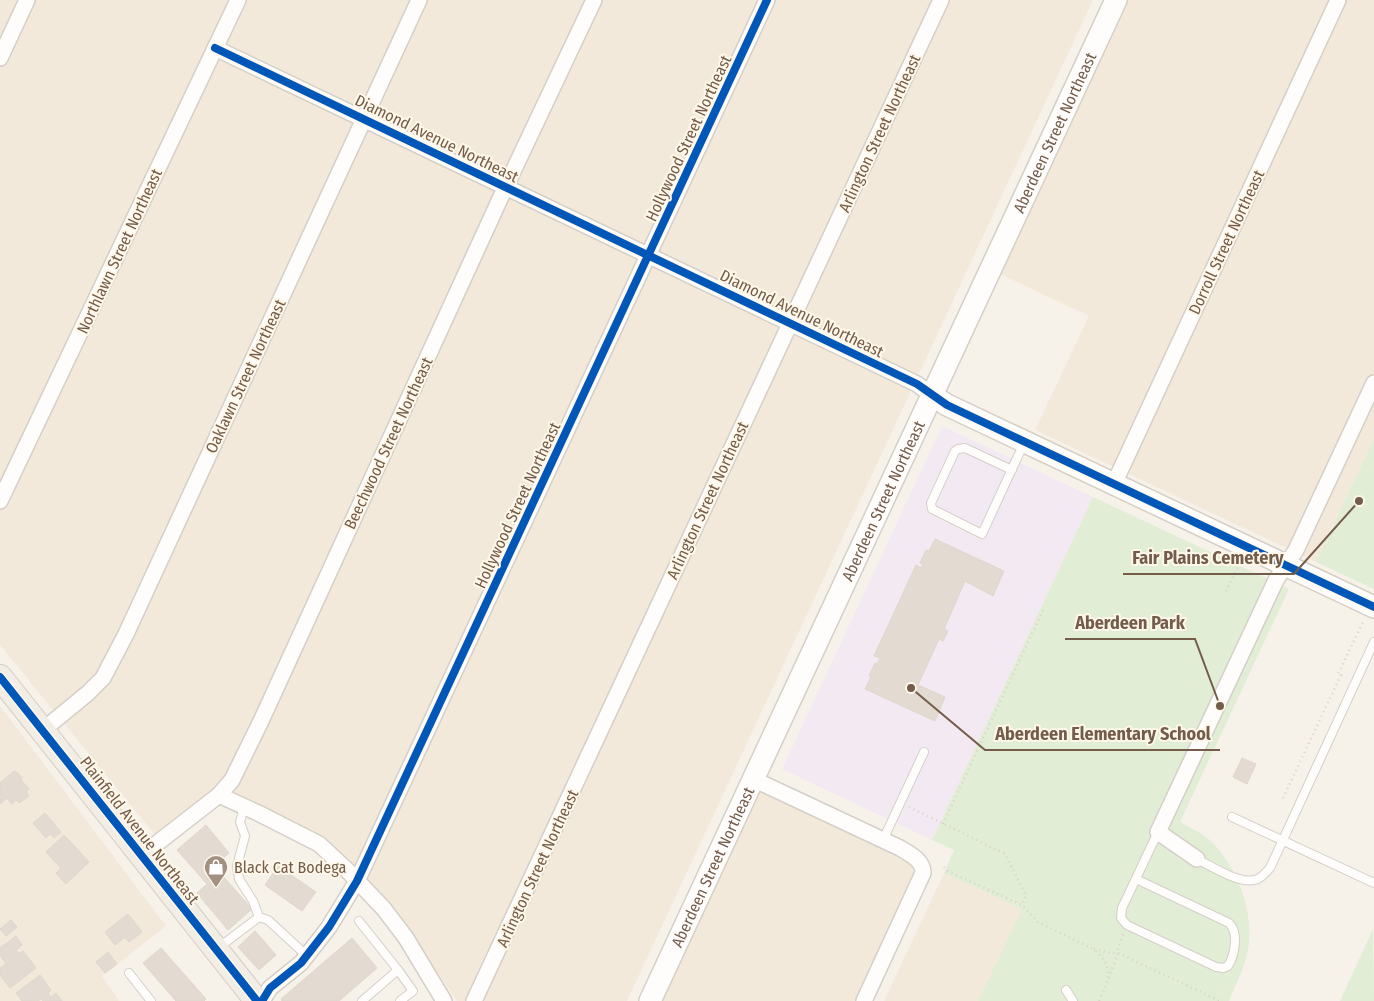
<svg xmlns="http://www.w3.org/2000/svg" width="1374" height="1001" viewBox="0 0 1374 1001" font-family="'Fira Sans Condensed',sans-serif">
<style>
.residential{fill:#f2e9da}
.education{fill:#f3e9f2}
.green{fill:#e1edd5}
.building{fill:#e3dbd1;stroke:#dfd6cc}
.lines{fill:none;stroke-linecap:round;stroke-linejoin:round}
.lane-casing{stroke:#d4cfc7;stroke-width:10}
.street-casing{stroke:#d4cfc7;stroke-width:18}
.secondary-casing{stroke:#d5cfc6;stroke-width:24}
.primary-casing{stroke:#d5cdc6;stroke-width:26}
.path{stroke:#d8d1cb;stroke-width:2.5;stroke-dasharray:1 4;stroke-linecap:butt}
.lane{stroke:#fefdfc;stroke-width:8}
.street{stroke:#fefdfc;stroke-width:15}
.secondary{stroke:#fefdfc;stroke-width:21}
.primary{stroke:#f2eee5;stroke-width:24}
.cycleway-casing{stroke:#fff8ea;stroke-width:11}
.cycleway{stroke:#0057b8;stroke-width:8}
.labels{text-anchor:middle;stroke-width:4;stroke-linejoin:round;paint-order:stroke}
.street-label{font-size:16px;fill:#745c4a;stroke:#fff8ea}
.poi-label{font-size:16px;fill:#745c4a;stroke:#fff8ea;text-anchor:start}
.leader{fill:none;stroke:#745c4a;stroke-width:2}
.callout-dot{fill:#745c4a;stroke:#fff8ea;stroke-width:2}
.callout-label{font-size:18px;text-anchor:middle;font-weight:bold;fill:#745c4a;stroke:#fff8ea;stroke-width:4;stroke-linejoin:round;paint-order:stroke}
</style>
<rect width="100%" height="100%" fill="#f6f2ea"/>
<g class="residential">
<polygon points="0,0 1093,0 627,1001 457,1001 391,906 324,838 217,786 155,835 0,645"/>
<polygon points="1129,0 1374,0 1374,439 1316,562 1035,430 1089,316 1000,274"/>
<polygon points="0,706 166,926 102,976 119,1001 0,1001"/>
<polygon points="762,789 901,857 912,866 914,879 856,1001 662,1001"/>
<polygon points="944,873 1022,909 978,1001 884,1001"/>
</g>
<polygon class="education" points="942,426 1093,497 932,840 782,769"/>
<g class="green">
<polygon points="1374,439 1374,589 1316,562"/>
<path d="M1093 497 1289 589 1180 822C1191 828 1204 834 1213 843 1241 873 1258 922 1245 962 1241 975 1234 988 1229 1001H978L1022 909 944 873 954 850 932 840Z"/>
<polygon points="1373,929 1374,1001 1340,1001"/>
</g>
<g class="building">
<polygon points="935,539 1004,571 993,596 965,581 944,629 948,631 943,641 939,639 918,685 945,697 935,721 865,689 871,677 869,676 875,663 877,664 880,658 874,656 916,565 921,568 923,564 920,563 926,550 929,551"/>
<polygon points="1242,758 1256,764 1247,784 1233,777"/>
<polygon points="14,771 16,773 17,772 22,778 21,780 29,789 26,792 29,796 19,803 16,800 12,804 7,798 0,804 0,783"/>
<polygon points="45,813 61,832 54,838 50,834 46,838 33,823"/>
<polygon points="206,825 229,853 214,866 252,909 228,930 197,893 207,884 177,850"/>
<polygon points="64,835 89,862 66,884 56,873 61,868 46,852"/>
<polygon points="278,866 316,892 302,911 265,885"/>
<polygon points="128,914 142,932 129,942 125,937 115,945 105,932"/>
<polygon points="11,920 17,927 6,936 0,929"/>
<polygon points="255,931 276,955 259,970 238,947"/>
<polygon points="16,936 22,945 16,950 19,954 23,951 36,968 10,988 0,975 0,968 6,964 0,955 0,948"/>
<polygon points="352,938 377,968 339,1001 282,1001 281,999"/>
<polygon points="161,948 206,999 204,1001 176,1001 143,963"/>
<polygon points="108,952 117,964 105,973 96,962"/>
<polygon points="40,975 51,990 48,993 51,997 56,993 62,1001 43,1001 41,999 38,1001 22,1001 16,993"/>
</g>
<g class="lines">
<g class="lane-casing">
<g id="lane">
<polyline points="1012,470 965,448 958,449 955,451 931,503 932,509 982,534 1024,443"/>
<polyline points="244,807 240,822 245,836 237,866 239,879 253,901 259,917"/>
<polyline points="1232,817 1374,883"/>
<polyline points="883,840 924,752"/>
<path d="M1197 859C1211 866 1239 884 1254 880 1261 879 1265 873 1270 868L1374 642"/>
<path d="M1136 879 1229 923C1239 932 1235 955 1228 966L1223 968 1216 967 1127 925 1121 918 1122 908 1158 832"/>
<polyline points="359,921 398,970"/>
<polyline points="218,948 259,917 268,920 306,955"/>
<polyline points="129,973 151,1001"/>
<polyline points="1066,990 1073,1001"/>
<polyline points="362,1001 398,970 413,991 400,1001"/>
</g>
</g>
<g class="street-casing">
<g id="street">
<polyline points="215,48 917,384 933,396"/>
<polyline points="0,58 27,0"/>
<polyline points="1114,484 1338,0"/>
<polyline points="0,501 238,0"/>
<polyline points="43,730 88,693 103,678 126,634 419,0"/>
<path d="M753 779 900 848C910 854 923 860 923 873L864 1001"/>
<polyline points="219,795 258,813 319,844 347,870 384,909 406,938 444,1001"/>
<polyline points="142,855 219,795 232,780 261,721 499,201 594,0"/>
<polyline points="1197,859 1158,832 1276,580 1296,550 1374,383"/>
<polyline points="262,1001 270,988 301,963 329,927 357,881 767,0"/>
<polyline points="474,1001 941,0"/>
</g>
</g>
<g class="secondary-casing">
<g id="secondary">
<polyline points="933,396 947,405 1374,607"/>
<path id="s1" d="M650 1001 1116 0"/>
</g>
</g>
<g class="primary-casing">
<polyline id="primary" points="0,677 257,1001"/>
</g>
<g class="path">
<polyline points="1226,591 1240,563"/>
<polyline points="1283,798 1341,675 1338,674 1363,622"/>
<polyline points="909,807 1005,854 1026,895 1022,905"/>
<polyline points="943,824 1044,608"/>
<path d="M944 867 947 871 1022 905 1038 922 1093 949C1115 966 1109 979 1099 1001"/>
<polyline points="1094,949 1110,953 1118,953 1220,1001"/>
<polyline points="1109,978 1118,953 1118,948 1123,934"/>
</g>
<use href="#lane" class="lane"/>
<use href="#street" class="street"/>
<use href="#secondary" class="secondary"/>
<use href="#primary" class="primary"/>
<g class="cycleway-casing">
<g id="cycleway">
<polyline points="215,48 917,384 947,405 1374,607"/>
<polyline points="0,677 257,1001"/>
<polyline points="262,1001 270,988 301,963 329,927 357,881 767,0"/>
</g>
</g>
<use href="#cycleway" class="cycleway"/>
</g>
<defs>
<g id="shop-pin" transform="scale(1.25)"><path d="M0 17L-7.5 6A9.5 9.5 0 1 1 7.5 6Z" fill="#a29082" stroke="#fff8ea"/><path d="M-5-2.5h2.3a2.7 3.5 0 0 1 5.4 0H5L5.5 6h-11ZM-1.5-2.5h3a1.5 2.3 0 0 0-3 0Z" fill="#fff"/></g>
</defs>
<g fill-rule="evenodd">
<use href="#shop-pin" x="216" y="867"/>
</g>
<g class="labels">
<g class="street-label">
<text transform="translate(879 133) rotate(-65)" y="6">Arlington Street Northeast</text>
<text dy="6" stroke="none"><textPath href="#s1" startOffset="958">Aberdeen Street Northeast</textPath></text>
<text transform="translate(437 138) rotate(26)" y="6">Diamond Avenue Northeast</text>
<text transform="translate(688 138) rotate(-65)" y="6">Hollywood Street Northeast</text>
<text transform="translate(1226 242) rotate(-65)" y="6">Dorroll Street Northeast</text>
<text transform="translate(119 251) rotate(-65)" y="6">Northlawn Street Northeast</text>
<text transform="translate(802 313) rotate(26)" y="6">Diamond Avenue Northeast</text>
<text transform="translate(245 376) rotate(-65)" y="6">Oaklawn Street Northeast</text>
<text transform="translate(388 443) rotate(-65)" y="6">Beechwood Street Northeast</text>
<text transform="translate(707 500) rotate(-65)" y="6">Arlington Street Northeast</text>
<text dy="6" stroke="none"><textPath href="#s1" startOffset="552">Aberdeen Street Northeast</textPath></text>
<text transform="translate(517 505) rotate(-65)" y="6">Hollywood Street Northeast</text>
<text transform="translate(140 830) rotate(52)" y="6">Plainfield Avenue Northeast</text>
<text transform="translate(537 868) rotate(-65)" y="6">Arlington Street Northeast</text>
<text dy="6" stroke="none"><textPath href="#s1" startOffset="148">Aberdeen Street Northeast</textPath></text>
</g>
<g class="poi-label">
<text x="234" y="873">Black Cat Bodega</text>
</g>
</g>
<path class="leader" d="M1359 501L1294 574H1123M1220 706L1195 639H1065M911 688L985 750H1220"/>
<g class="callout-dot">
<circle cx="1359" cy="501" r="5"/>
<circle cx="1220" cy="706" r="5"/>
<circle cx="911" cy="688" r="5"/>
</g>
<g class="callout-label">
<text x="1208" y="564">Fair Plains Cemetery</text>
<text x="1130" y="629">Aberdeen Park</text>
<text x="1103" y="740">Aberdeen Elementary School</text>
</g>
</svg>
